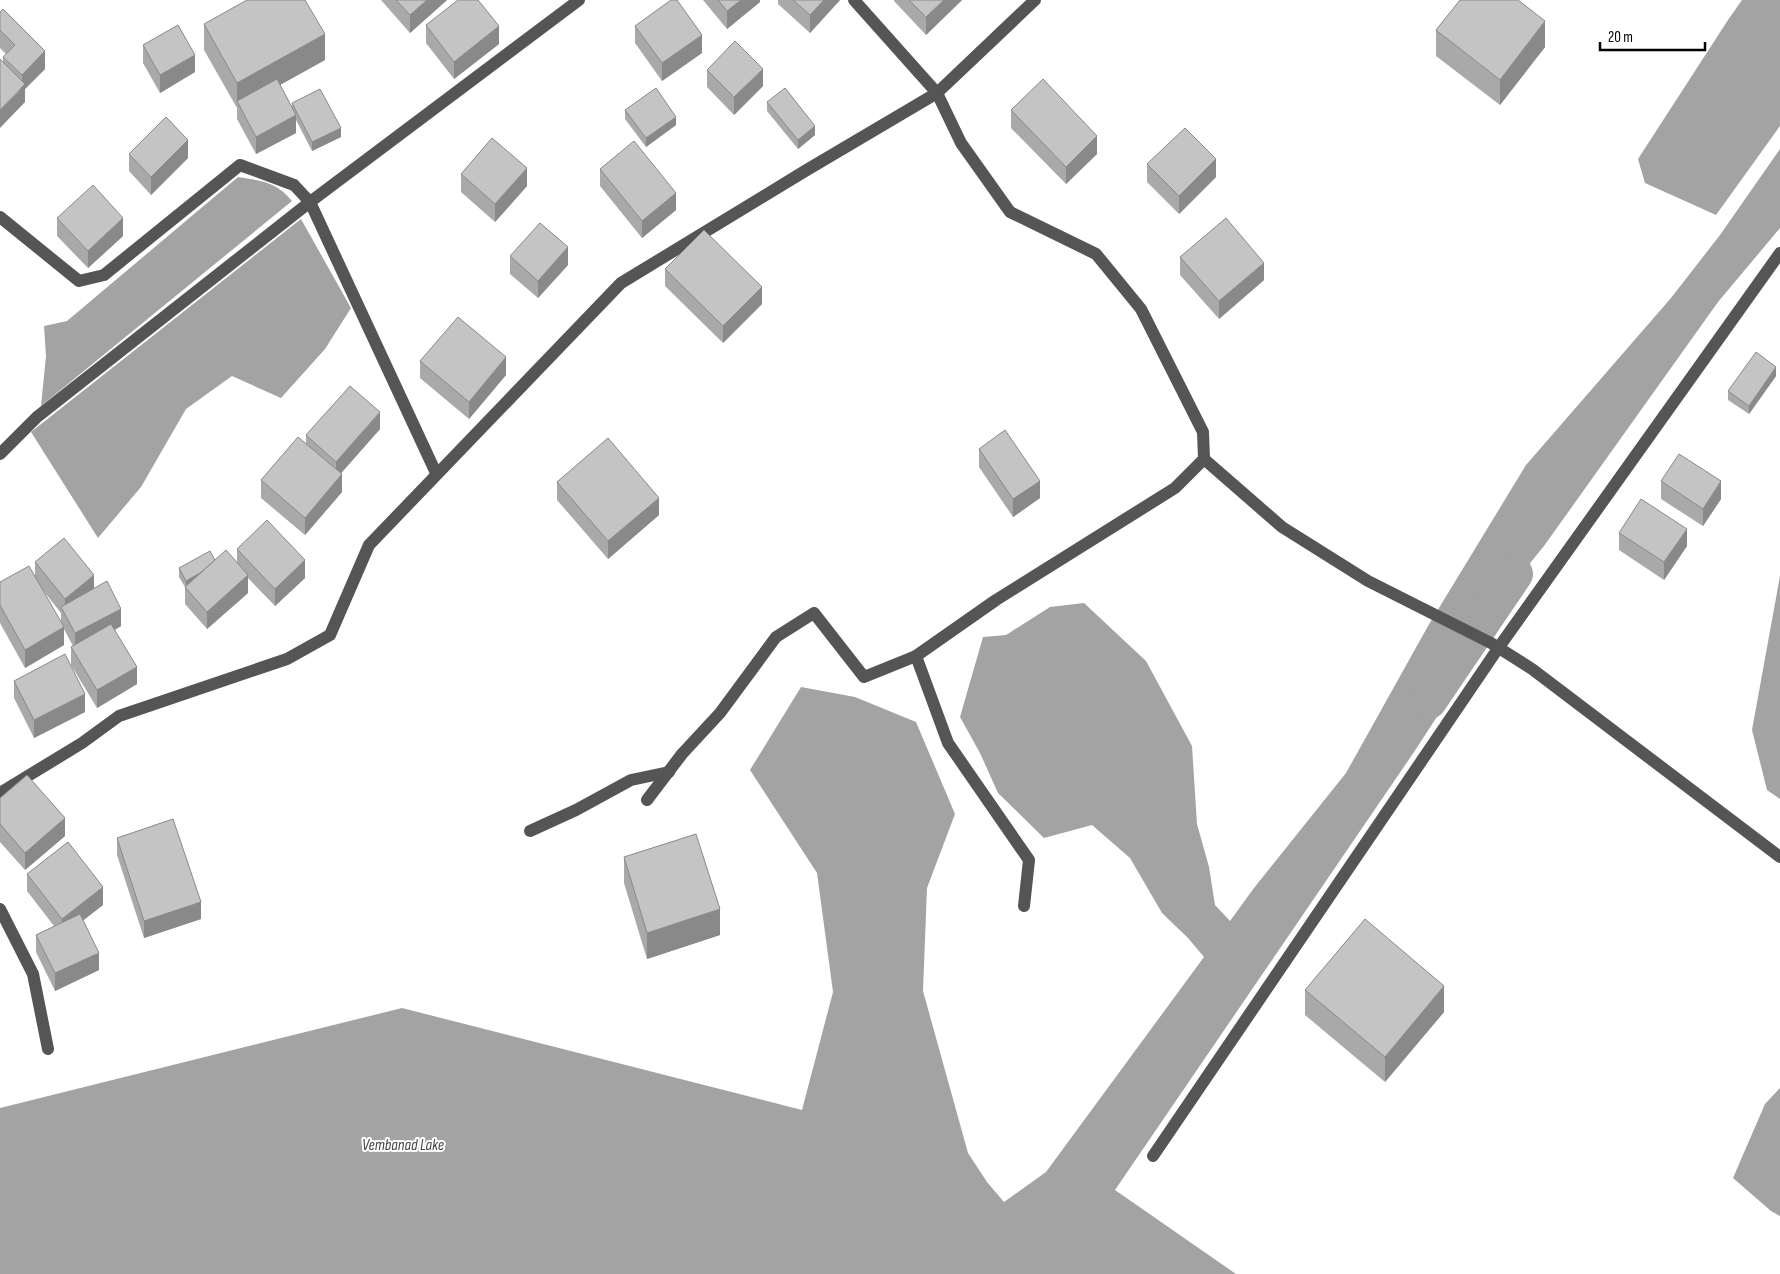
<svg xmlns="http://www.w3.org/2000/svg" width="1780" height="1274" viewBox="0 0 1780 1274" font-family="'Sofia Sans Condensed',sans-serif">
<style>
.water{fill:#a3a3a3}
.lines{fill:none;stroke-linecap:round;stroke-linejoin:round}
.canal{stroke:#a3a3a3;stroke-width:36}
.minor{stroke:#555;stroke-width:12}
.wall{fill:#a9a9a9;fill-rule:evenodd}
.shaded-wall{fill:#898989}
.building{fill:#c4c4c4;stroke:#898989}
.labels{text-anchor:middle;stroke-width:4;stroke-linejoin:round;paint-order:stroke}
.water-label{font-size:16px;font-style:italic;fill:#444;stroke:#fff}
</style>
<rect width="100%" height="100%" fill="#fff"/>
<g class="water">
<polygon points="1742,0 1780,0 1780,126 1716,215 1645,183 1638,159 1728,20"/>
<polygon points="1780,149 1780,228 1718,302 1544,546 1453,657 1468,669 1414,752 1115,1190 1236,1274 0,1274 0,1108 402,1008 802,1110 833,992 817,873 750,770 801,687 855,697 916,722 955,814 927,888 923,991 968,1153 987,1182 1004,1202 1046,1172 1204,957 1188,938 1162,913 1130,858 1092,825 1044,838 998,793 980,753 960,717 983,637 1006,635 1050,607 1084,603 1146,661 1192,746 1197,824 1209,867 1215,905 1230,921 1254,888 1346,773 1428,626 1526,465 1671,298 1720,235"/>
<path d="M238 177C261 181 276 181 292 201L41 406 46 356 44 326 67 321Z"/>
<polygon points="301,219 351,308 325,349 281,398 232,376 186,409 141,487 98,538 31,432"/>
<polygon points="1780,576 1780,799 1767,790 1752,730"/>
<polygon points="1780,1088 1780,1216 1771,1211 1733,1178 1765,1104"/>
</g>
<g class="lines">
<polyline class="canal" points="1429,701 1515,574"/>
<g class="minor">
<polyline points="0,217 79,281 104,275 240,165 294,185 310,202 436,473"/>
<polyline points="0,454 37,417 310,202 579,0"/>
<polyline points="1204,459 1282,527 1368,581 1491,643 1532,669 1780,857"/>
<polyline points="916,656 948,743 1029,860 1024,906"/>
<polyline points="0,793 82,743 119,716 287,659 330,635 369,545 621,283 805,171 937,93 1035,0"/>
<polyline points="647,800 682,754 720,713 776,637 814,613 864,677 916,656 996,600 1175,488 1204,459 1203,432 1141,309 1096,254 1010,212 961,143 937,93 854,0"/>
<polyline points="530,831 576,810 631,780 669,772"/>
<polyline points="0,909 33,974 48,1049"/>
<polyline points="1153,1156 1499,647 1780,253"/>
</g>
</g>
<g class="wall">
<polygon points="381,0 447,0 410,33"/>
<polygon points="703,0 760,0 760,2 727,29"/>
<polygon points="778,0 840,0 810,33 778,4"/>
<polygon points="894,0 962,0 926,35 894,1"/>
<polygon points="0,12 45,69 25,89 25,102 3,63 3,57 6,54 0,48"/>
<polygon points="204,24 325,60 280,85 292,108 292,103 341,137 312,151 296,120 296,133 256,154 237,119 237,108 204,50"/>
<polygon points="426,25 499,44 454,79 426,43"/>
<polygon points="635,26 702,53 662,81 635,43"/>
<polygon points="1436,30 1545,47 1500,105 1436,56"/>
<polygon points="143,45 195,72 160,93 143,63"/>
<polygon points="707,70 763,86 734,115 707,87"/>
<polygon points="767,102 815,135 798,149 767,111"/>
<polygon points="625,110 676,125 646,147 625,119"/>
<polygon points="1011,110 1097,154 1066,184 1011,128"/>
<polygon points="129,154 188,158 151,195 129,171"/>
<polygon points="1147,164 1216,177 1179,214 1147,182"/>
<polygon points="600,169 676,210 642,238 600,186"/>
<polygon points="461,174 527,186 495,222 461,192"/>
<polygon points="57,218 123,236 88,268 57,236"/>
<polygon points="510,256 568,265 538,298 510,274"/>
<polygon points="1180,257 1264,280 1219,319 1180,275"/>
<polygon points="665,269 762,304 723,343 665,286"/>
<polygon points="420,361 506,375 469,419 420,378"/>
<polygon points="1776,376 1749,414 1728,400 1728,391"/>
<polygon points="380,429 341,473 342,492 305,535 261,498 261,480 306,444 306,435"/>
<polygon points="979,449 1040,498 1013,517 979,467"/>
<polygon points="1661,481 1721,499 1703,526 1661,499"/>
<polygon points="557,482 659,515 608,559 557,500"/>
<polygon points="1619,533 1687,546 1664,580 1619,550"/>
<polygon points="237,549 305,578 275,606 248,578 248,593 207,629 185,604 185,587 179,577 179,568 237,563"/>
<path d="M35 562 94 589 121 626 115 630 137 684 97 708 71 665V647L73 646 64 629V645L25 668 0 623V582L35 576ZM42 589 61 613V623Z"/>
<polygon points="14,681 85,712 34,738 14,698"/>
<polygon points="0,798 65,836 25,870 0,842"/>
<polygon points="117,838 201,919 144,938 117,855"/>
<polygon points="624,857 720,935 647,959 624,883"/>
<polygon points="27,874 103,905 83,920 99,970 55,991 36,952 36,935 54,926 27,891"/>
<polygon points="1305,990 1444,1012 1385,1082 1305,1015"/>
</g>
<g class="shaded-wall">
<polygon points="427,0 447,0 410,33 410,15"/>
<polygon points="741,0 760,0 760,2 727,29 727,11"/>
<polygon points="824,0 840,0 810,33 810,15"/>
<polygon points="944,0 962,0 926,35 926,17"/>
<polygon points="1545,21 1545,47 1500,105 1500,80"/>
<polygon points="499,26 499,44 454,79 454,62"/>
<polygon points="325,34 325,60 240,107 237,102 237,83"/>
<polygon points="702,35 702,53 662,81 662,63"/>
<polygon points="45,51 45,69 25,89 25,102 0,128 0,110 22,88 22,75"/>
<polygon points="195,55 195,72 160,93 160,75"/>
<polygon points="763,69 763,86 734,115 734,97"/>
<polygon points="296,115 296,133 256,154 256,137"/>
<polygon points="676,117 676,125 646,147 646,138"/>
<polygon points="815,126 815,135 798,149 798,140"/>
<polygon points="341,128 341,137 312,151 312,142"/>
<polygon points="1097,136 1097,154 1066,184 1066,167"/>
<polygon points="188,140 188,158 151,195 151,177"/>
<polygon points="1216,159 1216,177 1179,214 1179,196"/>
<polygon points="527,168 527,186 495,222 495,204"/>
<polygon points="676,193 676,210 642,238 642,221"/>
<polygon points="123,218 123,236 88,268 88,251"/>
<polygon points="568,247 568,265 538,298 538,281"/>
<polygon points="1264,263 1264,280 1219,319 1219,301"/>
<polygon points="762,287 762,304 723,343 723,326"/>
<polygon points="506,357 506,375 469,419 469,402"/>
<polygon points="1776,367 1776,376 1749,414 1749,406"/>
<polygon points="380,412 380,429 336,479 336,462"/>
<polygon points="342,474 342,492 305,535 305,518"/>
<polygon points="1040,481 1040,498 1013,517 1013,499"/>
<polygon points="1721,481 1721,499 1703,526 1703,509"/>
<polygon points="659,498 659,515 608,559 608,541"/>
<polygon points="1687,529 1687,546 1664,580 1664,562"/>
<polygon points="305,560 305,578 275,606 275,589"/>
<polygon points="217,564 186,588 186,581"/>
<polygon points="94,575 94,593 65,613 65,599"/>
<polygon points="248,575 248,593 207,629 207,612"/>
<polygon points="121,609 121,626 75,651 75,633"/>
<polygon points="64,627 64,645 25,668 25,650"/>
<polygon points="137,667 137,684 97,708 97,690"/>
<polygon points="85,694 85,712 34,738 34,720"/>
<polygon points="65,818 65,836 25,870 25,853"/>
<polygon points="103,887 103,905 62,937 62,919"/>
<polygon points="201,902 201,919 144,938 144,921"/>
<polygon points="720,909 720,935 647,959 647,933"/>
<polygon points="99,953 99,970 55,991 55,973"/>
<polygon points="1444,986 1444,1012 1385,1082 1385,1057"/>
</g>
<g class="building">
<polygon points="247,0 305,0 325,34 237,83 204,24"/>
<polygon points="396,0 427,0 410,15"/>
<polygon points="458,0 478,0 499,26 454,62 426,25"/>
<polygon points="671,0 677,0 702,35 662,63 635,26"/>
<polygon points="718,0 741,0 727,11"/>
<polygon points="793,0 824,0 810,15"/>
<polygon points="909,0 944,0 926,17"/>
<polygon points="1460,0 1518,0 1545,21 1500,80 1436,30"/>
<polygon points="3,9 45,51 22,75 3,57 15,45 0,30 0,12"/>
<polygon points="178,25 195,55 160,75 143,45"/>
<polygon points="735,41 763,69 734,97 707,70"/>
<polygon points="0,59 25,84 0,110"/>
<polygon points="277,79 296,115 256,137 237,101"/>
<polygon points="1043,79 1097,136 1066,167 1011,110"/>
<polygon points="656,88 676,117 646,138 625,110"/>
<polygon points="785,88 815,126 798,140 767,102"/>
<polygon points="320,89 341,128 312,142 292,103"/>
<polygon points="166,117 188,140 151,177 129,154"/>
<polygon points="1185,128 1216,159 1179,196 1147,164"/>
<polygon points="492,138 527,168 495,204 461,174"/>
<polygon points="634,141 676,193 642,221 600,169"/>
<polygon points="93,185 123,218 88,251 57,218"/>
<polygon points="1226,218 1264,263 1219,301 1180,257"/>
<polygon points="540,223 568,247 538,281 510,256"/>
<polygon points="704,230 762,287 723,326 665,269"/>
<polygon points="458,317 506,357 469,402 420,361"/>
<polygon points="1756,352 1776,367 1749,406 1728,391"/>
<polygon points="350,386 380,412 336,462 306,435"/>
<polygon points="1005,430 1040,481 1013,499 979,449"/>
<polygon points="298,437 342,474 305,518 261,480"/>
<polygon points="608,438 659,498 608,541 557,482"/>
<polygon points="1679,454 1721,481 1703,509 1661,481"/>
<polygon points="1641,499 1687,529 1664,562 1619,533"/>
<polygon points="267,520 305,560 275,589 237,549"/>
<polygon points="64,538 94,575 65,599 35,562"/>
<polygon points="226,550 248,575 207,612 185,587"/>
<polygon points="210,551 215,560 200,573 186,581 179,568"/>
<polygon points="29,566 64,627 25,650 0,605 0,582"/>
<polygon points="107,581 121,609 75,633 61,607"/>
<polygon points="111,624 137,667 97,690 71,647"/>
<polygon points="65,654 85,694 34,720 14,681"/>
<polygon points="27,775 65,818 25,853 0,824 0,798"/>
<polygon points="173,819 201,902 144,921 117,838"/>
<polygon points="696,834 720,909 647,933 624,857"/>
<polygon points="68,842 103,887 62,919 27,874"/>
<polygon points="80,914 99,953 55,973 36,935"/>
<polygon points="1365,919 1444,986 1385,1057 1305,990"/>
</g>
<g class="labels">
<g class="water-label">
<text x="403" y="1150">Vembanad Lake</text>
</g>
</g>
<path d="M1600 42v8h105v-8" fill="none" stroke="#000000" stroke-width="2.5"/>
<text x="1608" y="42" font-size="15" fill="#000000" stroke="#ffffff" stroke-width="4" paint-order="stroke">20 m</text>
</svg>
